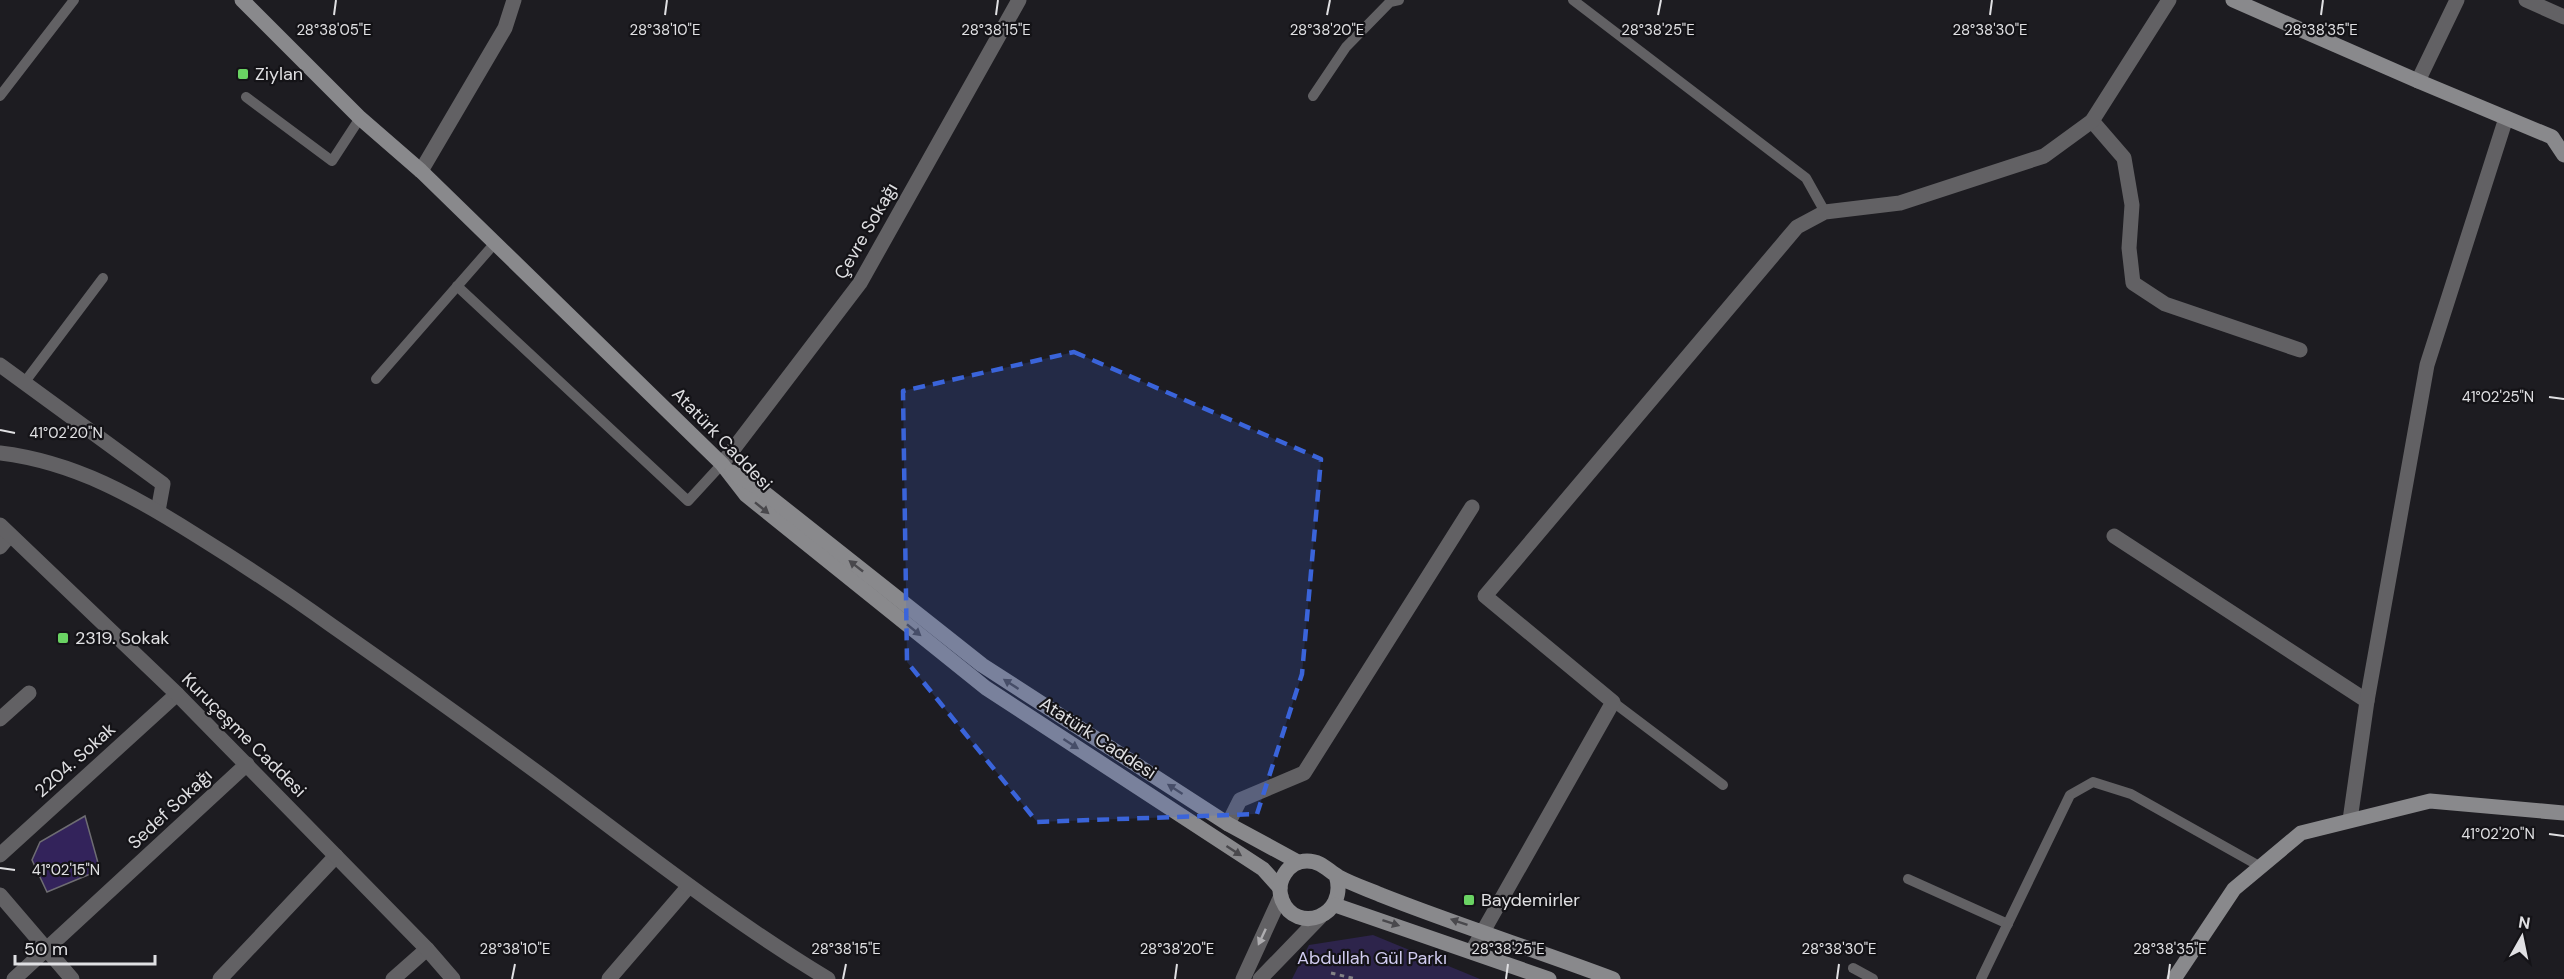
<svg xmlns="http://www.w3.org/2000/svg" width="2564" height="979" viewBox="0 0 2564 979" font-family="'DM Sans',sans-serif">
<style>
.green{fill:#2d244b}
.building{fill:#33235b;stroke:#6e6d72;stroke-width:1.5}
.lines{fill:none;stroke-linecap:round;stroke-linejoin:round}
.path{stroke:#838286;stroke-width:3;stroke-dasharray:4.5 4.5;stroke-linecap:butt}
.service{stroke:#626164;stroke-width:10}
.minor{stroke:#626164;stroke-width:15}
.tertiary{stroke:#626164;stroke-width:15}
.secondary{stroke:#89898c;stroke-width:15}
.oneway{fill:#49484c}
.oneway2{fill:#aeadb0}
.marked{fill:#3a64da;fill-opacity:0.2;stroke:#3a64da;stroke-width:4.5;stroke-dasharray:12 8;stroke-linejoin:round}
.ticks{fill:none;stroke:#e0e0e3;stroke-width:2}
.poi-dot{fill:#6ad363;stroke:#141317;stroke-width:2}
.labels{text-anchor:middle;stroke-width:4.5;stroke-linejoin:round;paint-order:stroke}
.poi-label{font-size:18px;fill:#e0e0e3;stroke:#141317;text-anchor:start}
.street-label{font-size:18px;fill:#e0e0e3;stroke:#141317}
.park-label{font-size:18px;fill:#d2cdf1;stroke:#141317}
.ticks-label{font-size:15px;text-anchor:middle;fill:#e0e0e3;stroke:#141317;stroke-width:4.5;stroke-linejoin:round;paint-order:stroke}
</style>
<rect width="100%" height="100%" fill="#1d1c21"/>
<polygon class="green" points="1373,935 1480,979 1292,979 1309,945"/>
<polygon class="building" points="85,816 100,870 47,892 32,860 40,842"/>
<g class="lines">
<polyline class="path" points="1331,973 1356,979"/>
<g class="service">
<polyline points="1573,0 1806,178 1825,212"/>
<polyline points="0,96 74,0"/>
<polyline points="1313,96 1346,47 1390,2 1399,0"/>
<polyline points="246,97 332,161 360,118"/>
<polyline points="457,286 688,501 722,464"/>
<polyline points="376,379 495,243"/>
<polyline points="24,383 103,278"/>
<polyline points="1613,702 1723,785"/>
<polyline points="1908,879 2008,924"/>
<polyline points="1853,968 1873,979"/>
<polyline points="1981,979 2070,795 2093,782 2131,794 2261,867"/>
</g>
<g class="minor">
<polyline points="2526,0 2564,17"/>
<polyline points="2092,121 2124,158 2132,205 2129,248 2133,283 2165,304 2300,350"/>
<polyline points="421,171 505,28 514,0"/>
<polyline points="0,365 163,484 158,511"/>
<polyline points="722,464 860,283 1019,0"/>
<polyline points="2114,536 2367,701"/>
<polyline points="0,547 10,535"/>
<polyline points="0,719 29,693"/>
<polyline points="2350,820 2367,701 2427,365 2506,118"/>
<polyline points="1228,824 1240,800 1304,773 1472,507"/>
<polyline points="0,855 177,694"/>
<polyline points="0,895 72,979"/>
<polyline points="1472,951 1613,702 1485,596 1797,227 1825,212 1900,203 2044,156 2092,121 2169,0"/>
<polyline points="14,979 247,764"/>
<polyline points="220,979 336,856"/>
<polyline points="393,979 427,949"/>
<polyline points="609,979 689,886"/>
</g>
<g class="tertiary">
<polyline points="2418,81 2457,0"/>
<path d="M0 453C75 462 136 497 199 537 244 565 288 594 331 625 404 676 477 728 549 781 640 849 730 920 828 979"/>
<polyline points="0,525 177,694 427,949 453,979"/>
<polyline points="1243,979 1281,896"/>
<polyline points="1260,979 1320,917"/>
</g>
<g class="secondary">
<polyline points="242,0 360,118 421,171 722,464 746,495 986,688 1263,869 1280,888"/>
<polyline points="2233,0 2418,81 2552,137 2564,155"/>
<polyline points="732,472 756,486 982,665 1228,824 1298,862"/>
<path d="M1336 875C1349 917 1296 935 1282 900 1275 882 1288 861 1307 861 1322 861 1328 871 1339 877 1352 884 1367 889 1381 895 1457 925 1536 950 1613 979"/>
<polyline points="1335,905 1549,979"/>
<polyline points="2174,979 2234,889 2301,833 2430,801 2564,813"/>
</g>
</g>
<defs><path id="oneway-solid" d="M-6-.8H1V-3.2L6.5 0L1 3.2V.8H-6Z" transform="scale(1.5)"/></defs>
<g class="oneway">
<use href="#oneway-solid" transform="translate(762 508) rotate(39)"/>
<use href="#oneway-solid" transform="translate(856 566) rotate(-142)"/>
<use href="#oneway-solid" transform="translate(914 630) rotate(39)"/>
<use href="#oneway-solid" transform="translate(1011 684) rotate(-147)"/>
<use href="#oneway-solid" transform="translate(1071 744) rotate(33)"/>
<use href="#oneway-solid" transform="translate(1175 789) rotate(-147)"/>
<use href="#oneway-solid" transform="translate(1234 851) rotate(33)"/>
<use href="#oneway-solid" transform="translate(1459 922) rotate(-161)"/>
<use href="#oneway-solid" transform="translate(1391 923) rotate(18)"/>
</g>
<use class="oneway2" href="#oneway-solid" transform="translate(1262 937) rotate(115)"/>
<path class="marked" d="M1074 352 1321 459 1302 674 1257 814 1037 822 907 662 903 391Z"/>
<path class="ticks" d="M334 15 336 0M665 15 667 0M996 15 998 0M1327 15 1330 0M1658 15 1661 0M1990 15 1992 0M2321 15 2323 0M2549 397 2564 399M0 430 15 433M2549 834 2564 836M0 868 15 870M512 979 515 964M843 979 846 964M1175 979 1177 964M1506 979 1508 964M1837 979 1839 964M2168 979 2170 964"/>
<g class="poi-dot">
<rect x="237" y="68" width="12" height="12" rx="3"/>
<rect x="57" y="632" width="12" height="12" rx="3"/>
<rect x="1463" y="894" width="12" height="12" rx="3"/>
</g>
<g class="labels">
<g class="poi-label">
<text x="255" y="80">Ziylan</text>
<text x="75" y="644">2319. Sokak</text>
<text x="1481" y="906">Baydemirler</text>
</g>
<g class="street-label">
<text transform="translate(866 231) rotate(-60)" y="6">Çevre Sokağı</text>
<text transform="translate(722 439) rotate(46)" y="6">Atatürk Caddesi</text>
<text transform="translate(244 735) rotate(45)" y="6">Kuruçeşme Caddesi</text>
<text transform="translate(1098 738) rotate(33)" y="6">Atatürk Caddesi</text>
<text transform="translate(75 760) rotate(-42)" y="6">2204. Sokak</text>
<text transform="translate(170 809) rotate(-43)" y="6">Sedef Sokağı</text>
</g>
<g class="park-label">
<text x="1372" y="964">Abdullah Gül Parkı</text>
</g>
</g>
<g class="ticks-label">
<text x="996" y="35">28°38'15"E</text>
<text x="1327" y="35">28°38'20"E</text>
<text x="1990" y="35">28°38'30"E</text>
<text x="334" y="35">28°38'05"E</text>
<text x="665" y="35">28°38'10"E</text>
<text x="1658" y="35">28°38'25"E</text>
<text x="2321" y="35">28°38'35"E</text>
<text x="2498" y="402">41°02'25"N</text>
<text x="66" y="438">41°02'20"N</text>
<text x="2498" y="839">41°02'20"N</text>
<text x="66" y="875">41°02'15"N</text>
<text x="515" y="954">28°38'10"E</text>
<text x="846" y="954">28°38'15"E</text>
<text x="1177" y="954">28°38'20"E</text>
<text x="1508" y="954">28°38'25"E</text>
<text x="1839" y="954">28°38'30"E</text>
<text x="2170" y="954">28°38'35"E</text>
</g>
<g transform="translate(2522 937) rotate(9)" stroke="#141317" stroke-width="4.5" paint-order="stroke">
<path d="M0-4.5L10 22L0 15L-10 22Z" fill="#e0e0e3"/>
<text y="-9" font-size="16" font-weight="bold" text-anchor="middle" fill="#e0e0e3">N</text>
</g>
<path d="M15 955v9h140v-9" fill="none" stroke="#e0e0e3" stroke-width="3"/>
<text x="24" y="955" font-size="18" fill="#e0e0e3" stroke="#141317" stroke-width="4.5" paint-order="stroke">50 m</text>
</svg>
